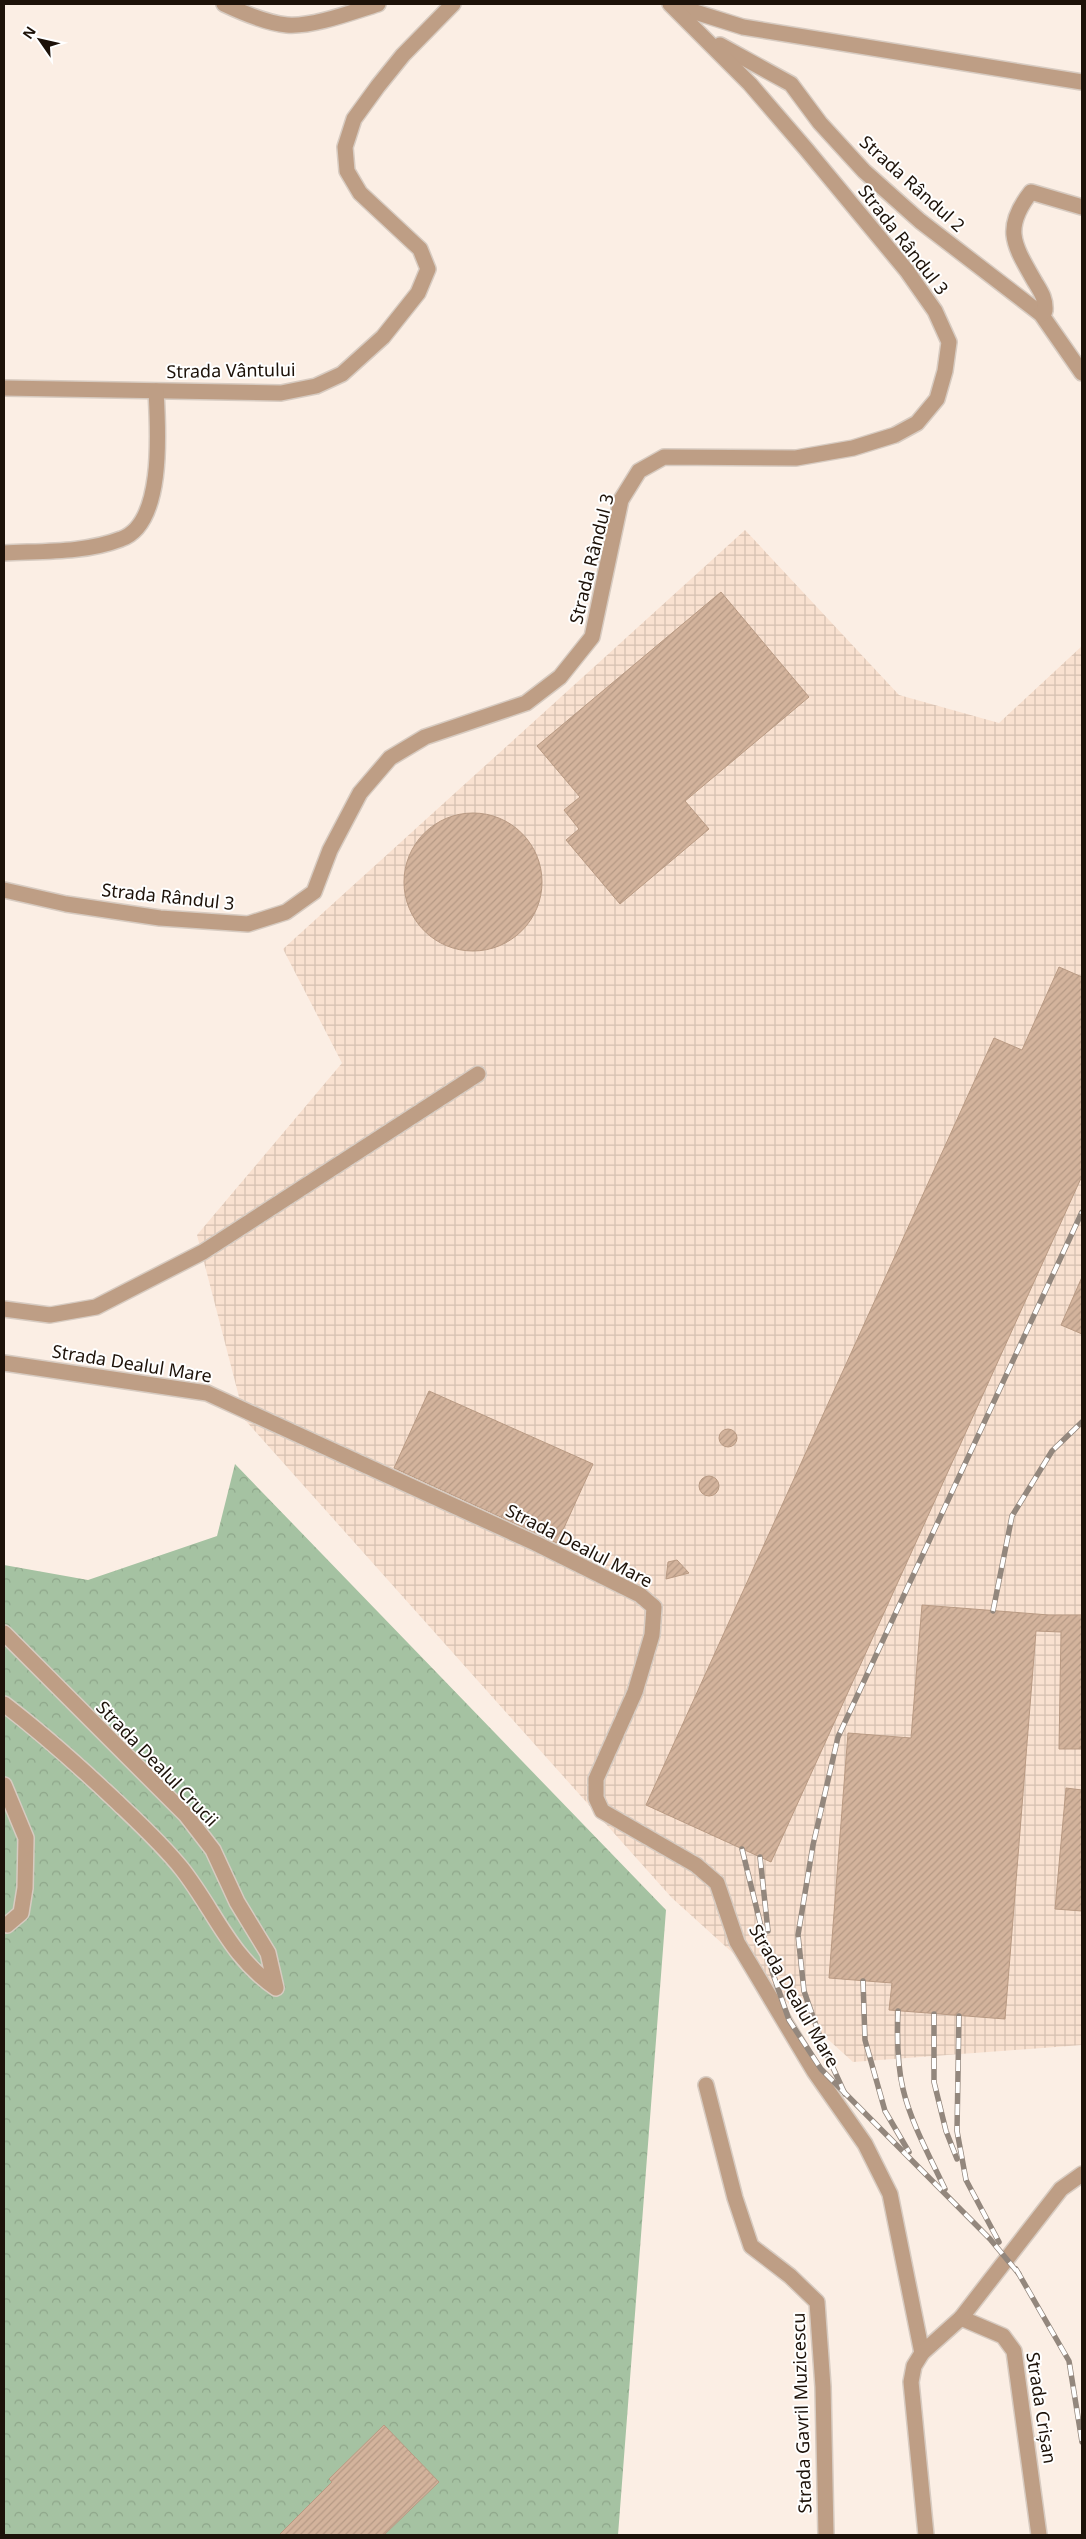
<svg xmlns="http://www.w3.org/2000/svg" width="1086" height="2539" viewBox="0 0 1086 2539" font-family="'Noto Sans',sans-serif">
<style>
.industrial{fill:url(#industrial-grid)}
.forest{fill:url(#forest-crowns)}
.building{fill:url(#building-hatch);stroke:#b99a83}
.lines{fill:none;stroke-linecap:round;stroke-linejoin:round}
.minor-casing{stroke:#d7cbc1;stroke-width:18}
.minor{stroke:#be9e85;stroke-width:15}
.rail-casing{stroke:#93877d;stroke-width:5.5}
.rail{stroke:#fff;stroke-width:4;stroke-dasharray:11;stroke-linecap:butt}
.labels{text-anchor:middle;stroke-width:4;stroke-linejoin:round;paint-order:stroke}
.street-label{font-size:18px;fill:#1d1209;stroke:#fff}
</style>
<defs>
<pattern id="industrial-grid" width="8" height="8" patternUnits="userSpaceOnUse" patternTransform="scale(1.25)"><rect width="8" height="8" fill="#f9e1d0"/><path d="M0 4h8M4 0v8" fill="none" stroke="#d5c0b1"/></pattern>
<pattern id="forest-crowns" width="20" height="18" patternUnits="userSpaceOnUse" patternTransform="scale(1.25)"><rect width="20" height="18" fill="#a5c2a2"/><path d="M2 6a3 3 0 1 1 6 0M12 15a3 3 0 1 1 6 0" fill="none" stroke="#8ea68a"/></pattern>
<pattern id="building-hatch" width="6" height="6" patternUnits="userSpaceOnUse" patternTransform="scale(1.25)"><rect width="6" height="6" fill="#d3b39c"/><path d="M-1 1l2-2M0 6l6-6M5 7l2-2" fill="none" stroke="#b59985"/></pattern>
</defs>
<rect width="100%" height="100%" fill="#fbeee4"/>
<polygon class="industrial" points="745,530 899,695 999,723 1082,646 1082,2045 853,2062 672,1898 245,1420 197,1235 342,1063 283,949"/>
<polygon class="forest" points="235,1464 666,1910 618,2535 4,2535 4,1565 88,1580 217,1536"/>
<g class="building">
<polygon points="721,592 809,697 685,801 709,829 620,904 566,840 579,829 564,810 580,797 537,746"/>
<circle cx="473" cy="882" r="69"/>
<polygon points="1059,967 1082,977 1082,1176 771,1862 646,1805 994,1038 1022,1050"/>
<polygon points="1082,1277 1082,1334 1061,1325"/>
<polygon points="429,1391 593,1464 557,1543 394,1468"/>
<circle cx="728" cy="1438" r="9"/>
<circle cx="709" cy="1486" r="10"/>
<polygon points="677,1560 689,1573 666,1579 668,1562"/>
<polygon points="922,1605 1049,1615 1082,1615 1082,1749 1059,1749 1061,1632 1036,1631 1005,2019 889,2010 892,1983 829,1978 848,1733 911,1738"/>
<polygon points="1066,1788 1082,1790 1082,1911 1055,1909"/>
<polygon points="384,2425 439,2482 384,2535 279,2535 332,2482 329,2479"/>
</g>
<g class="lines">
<g class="minor-casing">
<g id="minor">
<path d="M224 4C243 13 266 23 287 25 313 27 352 12 378 4"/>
<polyline points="676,6 743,27 1082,82"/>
<polyline points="720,45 791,84 820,123 864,171 920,221 1041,314 1082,373"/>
<path d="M1041 314 1045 311C1046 299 1041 292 1035 282 1014 245 1002 229 1031 192L1082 207"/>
<polyline points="4,388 281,393 316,386 342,374 383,337 418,293 428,269 420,249 360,193 347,171 345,147 354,119 378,86 403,55 453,4"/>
<path d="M4 553C42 551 85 553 121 539 165 524 158 428 156 391"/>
<polyline points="4,890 66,904 160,918 248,924 286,912 314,892 330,850 360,793 390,758 425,737 526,703 560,677 592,637 621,500 639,471 664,457 796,458 853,448 895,435 917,423 937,399 945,371 949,342 935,311 907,271 806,149 750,84 670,4"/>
<polyline points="4,1309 50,1315 96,1307 203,1252 478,1074"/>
<polyline points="4,1363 207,1393 535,1543 640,1595 654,1607 652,1635 635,1692 596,1779 596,1798 602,1811 696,1865 717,1883 737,1942 814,2071 865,2144 890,2194 922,2353"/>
<path d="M4 1633 186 1815 213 1850 237 1902 268 1953 276 1988C230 1957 215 1911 182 1869 163 1845 138 1822 116 1801 80 1767 43 1734 4 1704"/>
<polyline points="4,1785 26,1838 25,1888 21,1913 7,1925 4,1924"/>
<polyline points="706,2085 735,2198 751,2246 790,2276 817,2302 823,2387 826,2535"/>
<polyline points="961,2318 1003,2336 1014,2351 1039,2535"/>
<polyline points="926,2535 911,2382 914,2366 922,2353 961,2318 1061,2189 1082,2174"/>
</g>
</g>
<use href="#minor" class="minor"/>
<g class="rail-casing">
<g id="rail">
<polyline points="993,1611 1012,1516 1052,1451 1082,1422"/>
<polyline points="742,1849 772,1971 789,2020 821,2069 990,2239 1019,2274"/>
<polyline points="760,1857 768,1931"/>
<polyline points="863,1981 865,2040 885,2111 909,2152"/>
<path d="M898 2011C897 2036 897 2064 903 2089 911 2123 930 2157 945 2189"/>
<polyline points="934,2014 934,2082 946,2131 957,2159"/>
<polyline points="959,2016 957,2131 966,2180 999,2242"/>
<polyline points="845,2094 824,2048 804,1991 798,1935 813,1845 838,1737 1082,1212"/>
<polyline points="1016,2269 1069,2361 1082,2442"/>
</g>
</g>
<use href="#rail" class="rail"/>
</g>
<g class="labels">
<g class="street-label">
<text transform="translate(912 184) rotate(42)" y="6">Strada Rândul 2</text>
<text transform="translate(903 240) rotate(52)" y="6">Strada Rândul 3</text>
<text transform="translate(231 371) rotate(-1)" y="6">Strada Vântului</text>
<text transform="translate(592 559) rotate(-76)" y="6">Strada Rândul 3</text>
<text transform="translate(168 897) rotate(6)" y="6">Strada Rândul 3</text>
<text transform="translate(132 1364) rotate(9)" y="6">Strada Dealul Mare</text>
<text transform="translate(579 1546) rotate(27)" y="6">Strada Dealul Mare</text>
<text transform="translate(157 1764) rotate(46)" y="6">Strada Dealul Crucii</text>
<text transform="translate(794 1996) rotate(60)" y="6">Strada Dealul Mare</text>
<text transform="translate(1041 2408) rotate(81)" y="6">Strada Crișan</text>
<text transform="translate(802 2413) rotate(-92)" y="6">Strada Gavril Muzicescu</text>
</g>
</g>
<rect width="1086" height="2539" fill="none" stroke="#1d1209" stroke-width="10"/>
<g transform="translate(40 40) rotate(304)" stroke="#ffffff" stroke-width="4" paint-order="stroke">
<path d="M0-4L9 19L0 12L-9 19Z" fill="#1d1209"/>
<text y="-8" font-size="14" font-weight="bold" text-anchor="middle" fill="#1d1209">N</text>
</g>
</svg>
